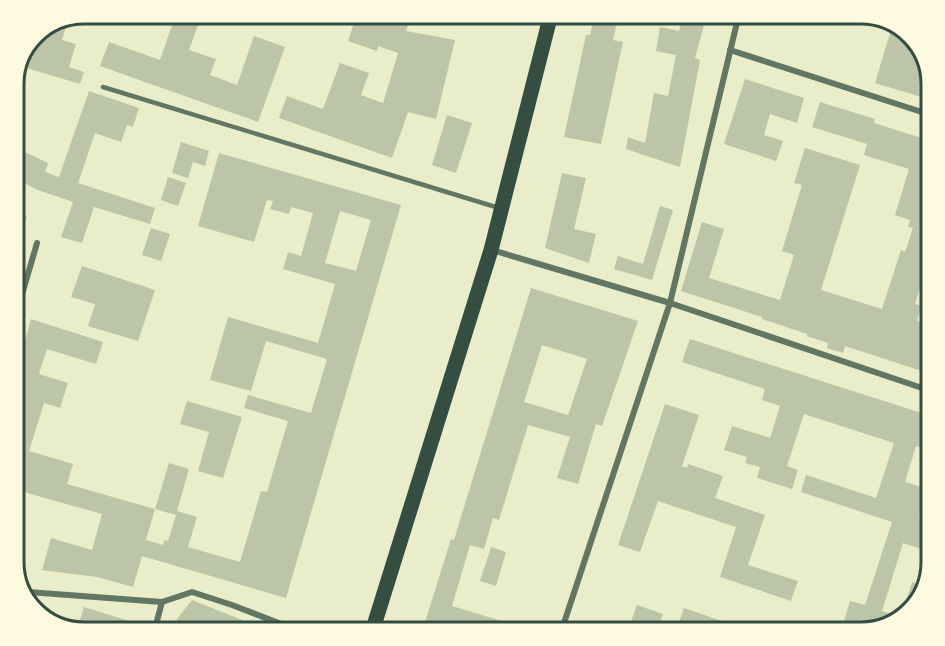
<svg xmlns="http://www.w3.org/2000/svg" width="945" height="646" viewBox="0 0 945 646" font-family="Lora,serif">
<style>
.building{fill:#bcc5a7;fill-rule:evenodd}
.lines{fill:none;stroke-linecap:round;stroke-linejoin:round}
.service{stroke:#617663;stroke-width:4.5}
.minor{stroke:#617663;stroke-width:6}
.primary{stroke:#344e41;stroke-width:15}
.rim{fill:none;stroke:#344e41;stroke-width:3}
</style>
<rect width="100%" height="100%" fill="#e9edc9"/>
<g class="building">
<polygon points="176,14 190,14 201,17 189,50 216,59 210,75 237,85 254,36 285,47 258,122 100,66 109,42 160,60"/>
<polygon points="357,14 412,14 406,31 455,40 436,119 408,112 392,158 279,118 287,96 323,109 340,63 369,73 361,95 383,103 398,53 378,46 377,51 348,41"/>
<polygon points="595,14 619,14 613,40 623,42 601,144 564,137 586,35 590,35"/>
<polygon points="684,14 707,14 695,58 700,60 680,167 626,149 628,137 645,143 654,93 668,96 676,55 656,51 660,27 679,31"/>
<polygon points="68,20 62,40 76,44 69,67 84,72 80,84 20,66 34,34"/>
<polygon points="893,23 901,26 921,62 920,67 925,69 931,80 931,100 875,83"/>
<polygon points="745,79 804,98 797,123 770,114 764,135 783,141 776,161 724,144"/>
<polygon points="89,91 139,108 133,127 127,125 121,142 95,133 78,183 155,208 150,224 94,207 82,243 61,237 73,202 38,190 14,178 14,147 48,163 45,172 59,177"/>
<polygon points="820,102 875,119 874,123 931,141 931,230 930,234 927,233 925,241 931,243 931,260 929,259 915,304 921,306 917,321 931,325 931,374 845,346 843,353 827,348 828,343 807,336 807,334 762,319 762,317 681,291 702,222 724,229 709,278 780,300 794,255 782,251 802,185 794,183 805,148 860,165 821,290 882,309 901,250 905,252 913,228 908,227 910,220 895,215 909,169 864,155 867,144 812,127"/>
<polygon points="447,115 472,123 456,173 432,165"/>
<polygon points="181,142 209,151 205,166 193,162 188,178 172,173"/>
<path d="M219 153 401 205 286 598 142 556 133 587 97 577 42 570 51 538 92 550 102 514 20 491 14 511V379L31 319 103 342 96 364 47 349 39 374 68 383 60 408 44 403 29 451 73 464 67 484 155 509 146 540 163 545 164 540 168 541 176 515 155 509 169 463 189 469 177 511 197 517 188 547 240 562 261 491 267 492 288 421 244 408 248 395 311 413 327 359 266 341 251 391 210 380 228 317 318 343 335 284 283 269 288 252 301 256 313 213 291 207 289 214 270 209 273 201 267 200 254 242 198 226ZM340 211 371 220 356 271 325 263Z"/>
<polygon points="562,173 586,178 574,229 596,234 589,263 545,248"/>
<polygon points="168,177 186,183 178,206 161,200"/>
<polygon points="660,206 673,210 652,280 614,269 618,256 643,264"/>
<polygon points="14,210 27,216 14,260"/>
<polygon points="151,228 170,234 161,261 142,255"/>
<polygon points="82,266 155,290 138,341 88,326 95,304 71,297"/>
<path d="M531 288 638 321 602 426 596 424 578 484 557 478 570 437 528 425 499 520 493 518 484 549 470 545 452 606 532 630 531 632H422L451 539 454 540ZM542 345 587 359 568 415 524 402Z"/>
<path d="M690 339 931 416V451L916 446 905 482 928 489 919 515 931 520 927 533 931 534V563L919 602 893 625 872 630 844 621 850 601 865 605 892 522 801 492 806 475 876 498 894 443 804 414 787 466 798 470 792 489 757 478 760 467 745 463 747 457 724 450 732 426 770 438 780 406 762 400 765 389 682 362ZM903 543 931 552 920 585 912 582 901 617 882 611Z"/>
<polygon points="187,401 242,417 223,478 198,471 209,432 180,424"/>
<polygon points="665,404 699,415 682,466 687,468 688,464 723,476 715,498 765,515 748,565 798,581 791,601 720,577 736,527 658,501 640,552 618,545"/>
<polygon points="491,547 506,552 496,586 480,581"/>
<polygon points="192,600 272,632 173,632 177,619"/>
<polygon points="637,605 663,614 660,622 677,628 684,608 719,620 752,628 751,632 627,632"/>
<polygon points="84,607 142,625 139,632 84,632 77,630"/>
</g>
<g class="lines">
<polyline class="service" points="103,87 499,208"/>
<g class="minor">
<polyline points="730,50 931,115"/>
<polyline points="492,250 670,303 931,391"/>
<polyline points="14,322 37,243"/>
<polyline points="28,592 162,602 192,592 232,605 302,632"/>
<polyline points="154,632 162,602"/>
<polyline points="561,632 670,303 739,14"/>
</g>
<polyline class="primary" points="372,632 491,250 551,14"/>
</g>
<path d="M0 0H945V646H0ZM84 24H861A60 60 0 0 1 921 84V562A60 60 0 0 1 861 622H84A60 60 0 0 1 24 562V84A60 60 0 0 1 84 24Z" fill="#fefae0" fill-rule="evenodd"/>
<path class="rim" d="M84 24H861A60 60 0 0 1 921 84V562A60 60 0 0 1 861 622H84A60 60 0 0 1 24 562V84A60 60 0 0 1 84 24Z"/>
</svg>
